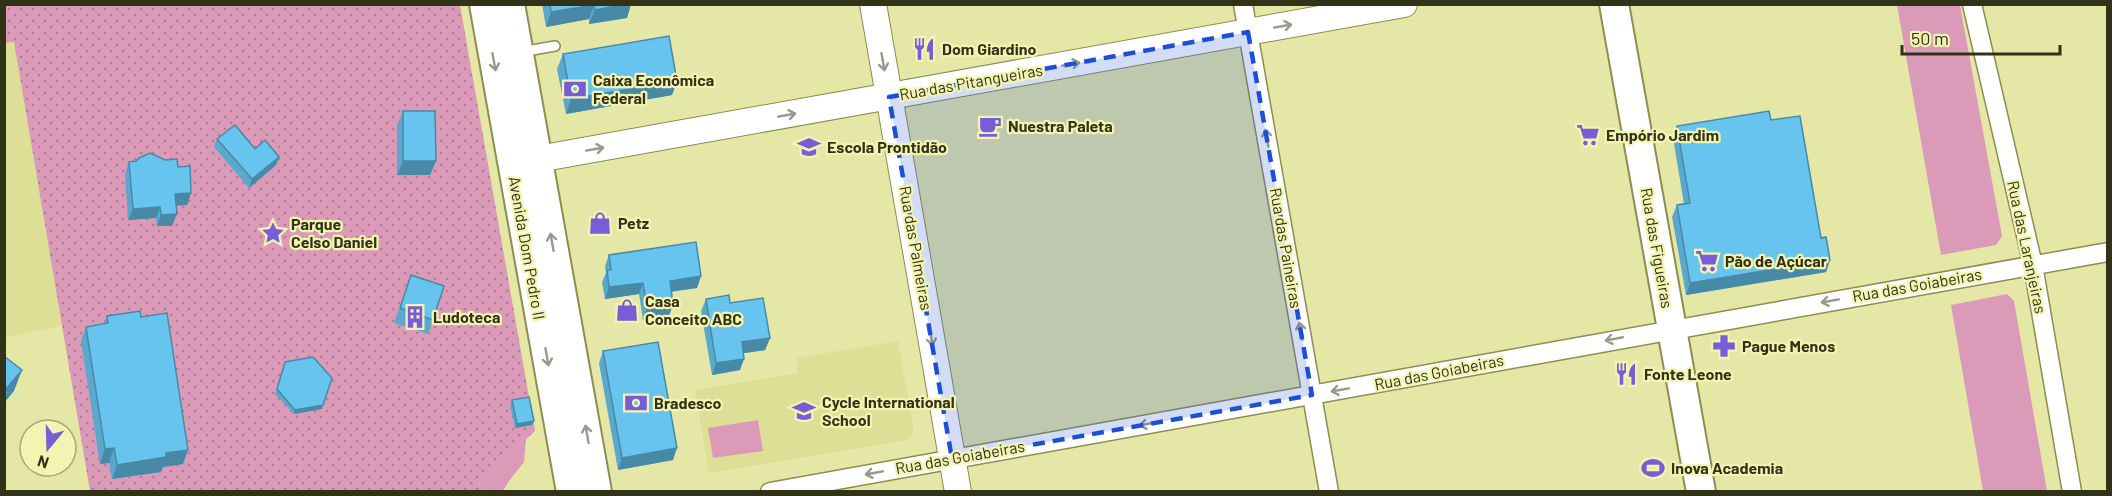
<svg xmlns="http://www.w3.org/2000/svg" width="2112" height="496" viewBox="0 0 2112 496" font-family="Barlow,sans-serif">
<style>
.built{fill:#dedf96}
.grass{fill:#da9ab8}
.park{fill:url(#park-dots)}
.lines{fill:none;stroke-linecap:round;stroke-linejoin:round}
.lane-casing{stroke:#8d8d4f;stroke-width:12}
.street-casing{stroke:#8d8d4f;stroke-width:21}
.secondary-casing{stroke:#8d8d4f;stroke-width:28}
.primary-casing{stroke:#8d8d4f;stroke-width:32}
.lane{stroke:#fff;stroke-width:9}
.street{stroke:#fff;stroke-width:18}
.secondary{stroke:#fff;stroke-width:26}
.primary{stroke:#fff;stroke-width:28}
.wall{fill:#59a9cd}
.shaded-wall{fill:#4889a7}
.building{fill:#67c4ee;stroke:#4889a7;stroke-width:1.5}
.oneway{stroke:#98988c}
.marked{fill:#1d4ed8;fill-opacity:0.2;stroke:#1d4ed8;stroke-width:4.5;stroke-dasharray:12 8;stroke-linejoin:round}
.labels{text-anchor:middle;stroke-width:4.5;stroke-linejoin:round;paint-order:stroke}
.poi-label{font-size:16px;font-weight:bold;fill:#323218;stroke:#f3f4b2;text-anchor:start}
.street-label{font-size:16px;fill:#323218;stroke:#f3f4b2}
</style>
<defs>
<pattern id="park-dots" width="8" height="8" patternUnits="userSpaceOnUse" patternTransform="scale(1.5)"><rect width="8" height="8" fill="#da9ab8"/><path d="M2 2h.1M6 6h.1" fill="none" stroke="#b17e95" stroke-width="1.8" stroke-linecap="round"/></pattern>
</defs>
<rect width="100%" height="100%" fill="#e5e7a6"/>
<g class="built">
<polygon points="14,41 62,326 5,337 4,43"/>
<polygon points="898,341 914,431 912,436 908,440 709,473 695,390 798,373 796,358"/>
</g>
<g class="grass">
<polygon points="1897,5 1960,5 2002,236 1996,245 1941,255"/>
<polygon points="2007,294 2014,301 2047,491 1983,491 1951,305"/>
<polygon points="758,420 763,451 713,458 708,428"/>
<polygon points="526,439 524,462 509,481 503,491 481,491 479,483"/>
</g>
<polygon class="park" points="5,5 460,5 535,431 479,483 481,491 90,491 14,42 5,43"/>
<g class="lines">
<g class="lane-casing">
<polyline id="lane" points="521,52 555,46"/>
</g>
<g class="street-casing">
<g id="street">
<polyline points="1243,4 1329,492"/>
<polyline points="1972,4 2033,265 2072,492"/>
<polyline points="770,492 2108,252"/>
</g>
</g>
<g class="secondary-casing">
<g id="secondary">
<polyline points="873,4 958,492"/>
<polyline points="538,159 1404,4"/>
</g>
</g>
<g class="primary-casing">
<g id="primary">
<polyline points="484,4 571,492"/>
<polyline points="510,4 597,492"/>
<polyline points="1614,4 1701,492"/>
</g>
</g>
<use href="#lane" class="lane"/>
<use href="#street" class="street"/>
<use href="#secondary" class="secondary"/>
<use href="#primary" class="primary"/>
</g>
<g class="wall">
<polygon points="542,4 631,4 627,18 589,24 589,19 546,27"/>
<polygon points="563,54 677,81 672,95 566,114 557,69"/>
<polygon points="403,111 436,161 430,175 397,175 397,126"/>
<polygon points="1677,126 1821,238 1830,260 1826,272 1686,295 1672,217 1677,205 1684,204 1673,138"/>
<polygon points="217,139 279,157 276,165 249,188 214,147"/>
<polygon points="129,162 178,167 191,193 187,205 176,205 172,226 157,226 156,218 128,220 125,174"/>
<polygon points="609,255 701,276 697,288 671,292 669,316 643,320 639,294 605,299 602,282 606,273 605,266"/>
<polygon points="411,275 444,286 428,334 394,323"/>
<polygon points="706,299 730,303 770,338 765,350 744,353 740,370 712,375 701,311"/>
<polygon points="107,316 141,317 183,464 163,467 161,472 112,479 109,463 100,464 81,341 86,327 104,324"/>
<polygon points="603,351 673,460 618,470 599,363"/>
<polygon points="285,362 322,409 294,414 275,394"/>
<polygon points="512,400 534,421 532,425 515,428 510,405"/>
</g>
<g class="shaded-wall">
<polygon points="626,4 631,4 627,18 589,24 595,10"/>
<polygon points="594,5 589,19 546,27 551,12"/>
<polygon points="677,81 672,95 566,114 571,99"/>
<polygon points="279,157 276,165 249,188 252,179"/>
<polygon points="403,161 436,161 430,175 397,175"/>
<polygon points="191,193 187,205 171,206 175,194"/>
<polygon points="160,207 156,218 128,220 133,209"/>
<polygon points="177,214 172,226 157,226 161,215"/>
<polygon points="1830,260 1826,272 1686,295 1690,283"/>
<polygon points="701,276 697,288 665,292 670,281"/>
<polygon points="643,283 639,294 605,299 609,287"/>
<polygon points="673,304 669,316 643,320 647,308"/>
<polygon points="770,338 765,350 738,354 742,342"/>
<polygon points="744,359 740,370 712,375 716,363"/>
<polygon points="22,370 14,391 4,403 5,390"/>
<polygon points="323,405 322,409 294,414 295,410"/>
<polygon points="534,421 532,425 515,428 517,424"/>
<polygon points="114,448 109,463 100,464 105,449"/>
<polygon points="677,448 673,460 618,470 622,458"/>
<polygon points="188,450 183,464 163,467 161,472 112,479 117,465 166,453"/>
</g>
<g class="building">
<polygon points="550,4 626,4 595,10 594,5 551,12"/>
<polygon points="669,36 677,81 571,99 563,54"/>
<polygon points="403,111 435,111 436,161 403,161"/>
<polygon points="1769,111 1771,120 1800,116 1821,238 1826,237 1830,260 1690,283 1677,205 1690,203 1677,126"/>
<polygon points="235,125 255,149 265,140 279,157 252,179 217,139"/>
<polygon points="150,153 165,160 177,159 178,167 190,166 191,193 175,194 177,214 161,215 160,207 133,209 129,162 136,161 139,158"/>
<polygon points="696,242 701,276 670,281 673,304 647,308 643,283 609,287 607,270 611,270 609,255"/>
<polygon points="411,275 444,286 433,320 400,308"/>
<polygon points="729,295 730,303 763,298 770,338 742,342 744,359 716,363 706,299"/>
<polygon points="140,311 141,317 167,313 188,450 166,453 166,457 117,465 114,448 105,449 86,327 108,323 107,316"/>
<polygon points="658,342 677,448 622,458 603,351"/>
<polygon points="4,356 22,370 5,390 8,392 4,399"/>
<polygon points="313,357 332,378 323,405 295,410 277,389 285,362"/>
<polygon points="529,397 534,421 517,424 512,400"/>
</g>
<defs><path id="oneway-shaft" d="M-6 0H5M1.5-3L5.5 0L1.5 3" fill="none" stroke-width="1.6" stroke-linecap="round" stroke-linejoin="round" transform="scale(1.5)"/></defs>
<g class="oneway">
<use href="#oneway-shaft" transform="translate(1283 26) rotate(-10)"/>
<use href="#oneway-shaft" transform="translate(494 62) rotate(80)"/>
<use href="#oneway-shaft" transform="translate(883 62) rotate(80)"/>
<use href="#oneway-shaft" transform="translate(1071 64) rotate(-10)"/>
<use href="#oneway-shaft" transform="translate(787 115) rotate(-10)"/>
<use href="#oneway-shaft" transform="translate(1267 138) rotate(-100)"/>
<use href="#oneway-shaft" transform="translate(595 149) rotate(-10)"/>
<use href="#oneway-shaft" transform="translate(552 242) rotate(-100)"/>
<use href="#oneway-shaft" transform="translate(1830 301) rotate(170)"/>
<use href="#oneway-shaft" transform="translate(1301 331) rotate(-100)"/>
<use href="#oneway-shaft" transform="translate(931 337) rotate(80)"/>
<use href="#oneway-shaft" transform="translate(1614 339) rotate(169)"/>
<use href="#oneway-shaft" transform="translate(547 357) rotate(80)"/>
<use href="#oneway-shaft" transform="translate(1340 390) rotate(170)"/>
<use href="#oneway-shaft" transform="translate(1148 424) rotate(170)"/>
<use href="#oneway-shaft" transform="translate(587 434) rotate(-100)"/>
<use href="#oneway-shaft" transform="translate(874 473) rotate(170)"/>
</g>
<path class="marked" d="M1248 32 1312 395 952 459 889 97Z"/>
<defs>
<g id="restaurant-bare" transform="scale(1.8)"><path d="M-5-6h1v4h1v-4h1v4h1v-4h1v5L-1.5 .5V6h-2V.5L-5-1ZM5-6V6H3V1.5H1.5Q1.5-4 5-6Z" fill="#775dd7" stroke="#f3f4b2" stroke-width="2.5" paint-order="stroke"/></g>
<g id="bank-bare" transform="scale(1.8)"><path d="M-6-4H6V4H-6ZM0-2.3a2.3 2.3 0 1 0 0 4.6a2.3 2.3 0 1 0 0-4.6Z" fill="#775dd7" stroke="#f3f4b2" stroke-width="2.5" paint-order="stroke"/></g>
<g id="cafe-bare" transform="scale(1.8)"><path d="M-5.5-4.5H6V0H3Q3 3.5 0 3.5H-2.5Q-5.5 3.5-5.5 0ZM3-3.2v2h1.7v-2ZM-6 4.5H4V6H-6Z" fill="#775dd7" stroke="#f3f4b2" stroke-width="2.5" paint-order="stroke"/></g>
<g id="supermarket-bare" transform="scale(1.8)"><path d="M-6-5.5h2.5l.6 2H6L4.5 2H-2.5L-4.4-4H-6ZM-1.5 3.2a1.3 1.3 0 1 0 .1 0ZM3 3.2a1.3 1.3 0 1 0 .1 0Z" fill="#775dd7" stroke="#f3f4b2" stroke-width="2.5" paint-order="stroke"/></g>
<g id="school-bare" transform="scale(1.8)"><path d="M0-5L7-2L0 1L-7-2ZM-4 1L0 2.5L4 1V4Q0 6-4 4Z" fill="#775dd7" stroke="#f3f4b2" stroke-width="2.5" paint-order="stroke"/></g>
<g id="shop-bare" transform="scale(1.8)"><path d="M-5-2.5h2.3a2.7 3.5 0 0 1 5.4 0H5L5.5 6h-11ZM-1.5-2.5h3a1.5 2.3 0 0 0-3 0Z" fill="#775dd7" stroke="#f3f4b2" stroke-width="2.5" paint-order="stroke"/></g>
<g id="sight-bare" transform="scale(1.8)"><path d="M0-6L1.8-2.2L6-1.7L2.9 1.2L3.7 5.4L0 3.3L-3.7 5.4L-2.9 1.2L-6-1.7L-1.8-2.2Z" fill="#775dd7" stroke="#f3f4b2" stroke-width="2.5" paint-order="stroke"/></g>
<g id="building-bare" transform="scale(1.8)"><path d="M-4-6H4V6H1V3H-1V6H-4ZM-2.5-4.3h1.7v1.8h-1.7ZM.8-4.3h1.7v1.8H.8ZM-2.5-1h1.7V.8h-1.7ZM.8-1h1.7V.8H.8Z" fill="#775dd7" stroke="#f3f4b2" stroke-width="2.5" paint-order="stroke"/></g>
<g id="pharmacy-bare" transform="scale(1.8)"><path d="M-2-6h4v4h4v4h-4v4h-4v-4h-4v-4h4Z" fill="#775dd7" stroke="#f3f4b2" stroke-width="2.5" paint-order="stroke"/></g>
<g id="stadium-bare" transform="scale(1.8)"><path d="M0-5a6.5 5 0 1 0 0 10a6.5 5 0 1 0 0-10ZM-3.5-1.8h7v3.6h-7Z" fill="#775dd7" stroke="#f3f4b2" stroke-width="2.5" paint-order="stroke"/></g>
</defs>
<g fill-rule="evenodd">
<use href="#restaurant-bare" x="924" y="49"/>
<use href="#bank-bare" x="575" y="89"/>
<use href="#cafe-bare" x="990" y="126"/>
<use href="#supermarket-bare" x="1588" y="135"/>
<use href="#school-bare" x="809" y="147"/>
<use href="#shop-bare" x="600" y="223"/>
<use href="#sight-bare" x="273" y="233"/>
<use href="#supermarket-bare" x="1707" y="261"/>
<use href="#shop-bare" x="627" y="310"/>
<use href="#building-bare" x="415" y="317"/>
<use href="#pharmacy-bare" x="1724" y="346"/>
<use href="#restaurant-bare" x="1626" y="374"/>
<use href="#bank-bare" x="636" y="403"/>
<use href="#school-bare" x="804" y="411"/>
<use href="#stadium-bare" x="1653" y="468"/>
</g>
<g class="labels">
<g class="poi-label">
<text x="942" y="55">Dom Giardino</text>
<text x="593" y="86">Caixa Econômica<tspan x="593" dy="18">Federal</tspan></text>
<text x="1008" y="132">Nuestra Paleta</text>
<text x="1606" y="141">Empório Jardim</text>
<text x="827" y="153">Escola Prontidão</text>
<text x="618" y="229">Petz</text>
<text x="291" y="230">Parque<tspan x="291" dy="18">Celso Daniel</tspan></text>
<text x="1725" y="267">Pão de Açúcar</text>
<text x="645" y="307">Casa<tspan x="645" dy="18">Conceito ABC</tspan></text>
<text x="433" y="323">Ludoteca</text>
<text x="1742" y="352">Pague Menos</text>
<text x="1644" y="380">Fonte Leone</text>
<text x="822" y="408">Cycle International<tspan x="822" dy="18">School</tspan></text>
<text x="654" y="409">Bradesco</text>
<text x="1671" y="474">Inova Academia</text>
</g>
<g class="street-label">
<text transform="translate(971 82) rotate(-10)" y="6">Rua das Pitangueiras</text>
<text transform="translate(2027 247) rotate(78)" y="6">Rua das Laranjeiras</text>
<text transform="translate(527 248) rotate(80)" y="6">Avenida Dom Pedro II</text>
<text transform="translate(916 248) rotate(80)" y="6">Rua das Palmeiras</text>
<text transform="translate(1286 248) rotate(80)" y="6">Rua das Paineiras</text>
<text transform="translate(1657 248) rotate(80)" y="6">Rua das Figueiras</text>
<text transform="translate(1917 285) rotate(-10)" y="6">Rua das Goiabeiras</text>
<text transform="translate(1439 372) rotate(-11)" y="6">Rua das Goiabeiras</text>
<text transform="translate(960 457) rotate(-10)" y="6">Rua das Goiabeiras</text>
</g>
</g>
<rect width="2112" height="496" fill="none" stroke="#323218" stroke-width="12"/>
<g transform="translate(48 448) rotate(199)"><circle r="28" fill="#f3f4b2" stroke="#a6a674" stroke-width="1.5"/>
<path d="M0-4.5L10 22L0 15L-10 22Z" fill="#775dd7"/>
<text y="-9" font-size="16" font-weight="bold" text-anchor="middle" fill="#323218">N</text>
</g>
<path d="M1902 45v9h158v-9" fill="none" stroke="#323218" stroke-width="3"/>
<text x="1911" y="45" font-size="18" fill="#323218" stroke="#f3f4b2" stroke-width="4.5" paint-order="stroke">50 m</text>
</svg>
